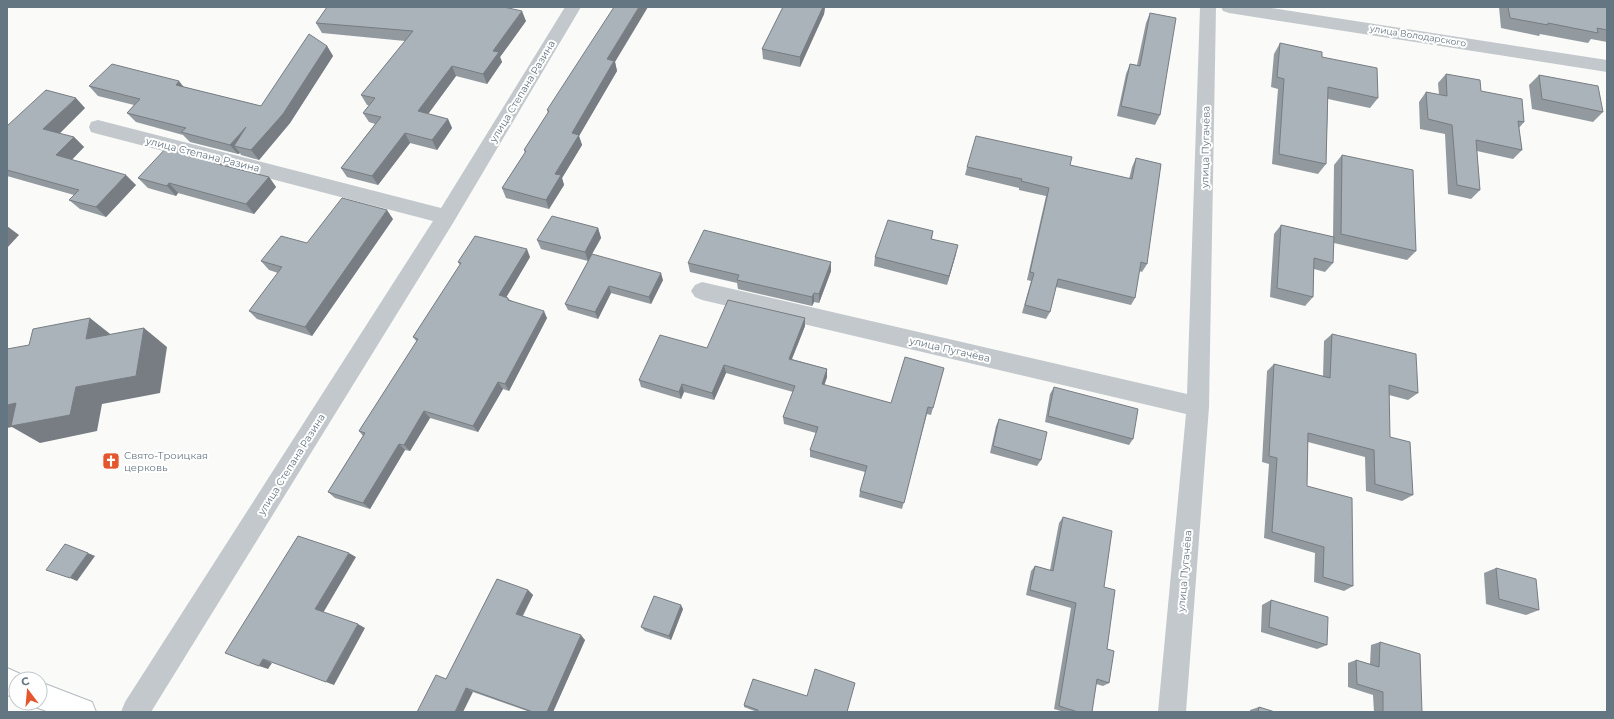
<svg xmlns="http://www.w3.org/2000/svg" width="1614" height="719" viewBox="0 0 1614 719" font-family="Montserrat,sans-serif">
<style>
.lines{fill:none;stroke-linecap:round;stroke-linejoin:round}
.secondary-casing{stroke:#b3babf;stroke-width:2}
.minor{fill:#c3c8cc;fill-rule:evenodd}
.secondary{fill:#fff;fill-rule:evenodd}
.wall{fill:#929a9f}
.shaded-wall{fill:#777d82}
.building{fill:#aab3b9;stroke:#777d82}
.labels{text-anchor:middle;stroke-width:4;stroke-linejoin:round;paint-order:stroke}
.far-street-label{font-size:9px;fill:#657683;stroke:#fff}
.street-label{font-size:10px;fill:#657683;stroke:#fff}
.poi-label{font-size:10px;fill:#657683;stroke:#fff;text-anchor:start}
</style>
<rect width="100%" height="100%" fill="#fafaf8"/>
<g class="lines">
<g class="secondary-casing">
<g id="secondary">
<polygon points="7,668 25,676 27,679 16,679 16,698 7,695"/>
<polygon points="40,682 92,702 96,712 49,712 30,705 30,703 40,703"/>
</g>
</g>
<g class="minor">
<polygon points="565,7 581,7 453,223 151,712 121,712 125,702 433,221 98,134 91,132 89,127 91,122 98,120 441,208"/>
<polygon points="1200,7 1216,7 1209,407 1186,712 1158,712 1186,414 702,300 695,297 691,291 695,285 702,282 1187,394"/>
<polygon points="1221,7 1265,7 1607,60 1607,72 1229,13 1223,11"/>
</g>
<use href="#secondary" class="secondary"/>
</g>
<g class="wall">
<polygon points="783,7 825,7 824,14 800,67 763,59 762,49"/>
<polygon points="1499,7 1607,7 1607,42 1591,39 1588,43 1540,34 1539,36 1501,28"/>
<polygon points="1150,13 1160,115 1155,125 1117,116 1126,74 1130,64 1137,65 1146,23"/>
<polygon points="526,21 500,57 502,62 487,84 456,76 428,114 448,119 452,128 437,150 410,143 378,185 347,177 341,168 375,124 369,122 363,113 369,105 367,105 361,95 405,41 322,33 316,23"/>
<polygon points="1280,43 1322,57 1378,98 1370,108 1328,99 1326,164 1318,174 1272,164 1278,89 1271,87 1274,54"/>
<polygon points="327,46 333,56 290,123 259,160 241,155 240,153 238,154 190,142 183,135 136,122 127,113 134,105 98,96 89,86 184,87 261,106"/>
<polygon points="615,62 617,71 579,136 582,145 562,178 564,185 549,209 506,198 502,188 525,153 524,150 548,113 547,110"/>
<polygon points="1446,74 1481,91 1524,122 1519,128 1522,150 1513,159 1477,151 1480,190 1471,199 1448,194 1445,134 1420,129 1419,102 1426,92 1439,95 1438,83"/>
<polygon points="1539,75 1603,112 1593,122 1532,109 1529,85"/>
<polygon points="85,108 59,134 74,137 84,147 72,160 136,185 106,217 80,209 69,200 74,195 7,176 7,126"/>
<polygon points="1342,155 1416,251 1407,260 1334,243 1333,263 1325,272 1314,269 1313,297 1305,306 1270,297 1274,234 1281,225 1333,237 1334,165"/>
<polygon points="1136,158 1147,264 1142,272 1139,271 1135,298 1131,305 1056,287 1050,312 1046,319 1022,313 1031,281 1027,280 1046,196 1019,190 1019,188 965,175 967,167 1070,165 1129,179 1132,167"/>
<polygon points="223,165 269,177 276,187 254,214 178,193 176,196 148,188 138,178"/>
<polygon points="393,219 312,336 257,319 249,311 278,273 269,270 261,261 307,243"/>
<polygon points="598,228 601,238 592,254 663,280 651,304 611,293 598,319 568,310 565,304 588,261 541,249 537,240"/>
<polygon points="933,231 932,239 956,254 947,285 874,266 875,257"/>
<polygon points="530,257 506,297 510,300 547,318 509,391 503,389 478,432 430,418 410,451 405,450 370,509 335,498 328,492 363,436 359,431 417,342 413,337 460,265 458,262"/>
<polygon points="688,263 831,271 819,303 814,302 812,306 738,289 737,283 690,272"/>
<polygon points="805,326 792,359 827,369 827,377 824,385 891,403 944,368 931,415 927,414 902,509 859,497 860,491 865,472 810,457 810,450 816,433 784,424 783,417 793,392 726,373 714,400 684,392 681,399 641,387 639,380 707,348"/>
<polygon points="1332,334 1418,393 1408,400 1389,395 1390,437 1413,495 1402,501 1366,491 1365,457 1308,442 1307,486 1353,586 1344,591 1314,582 1315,553 1264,538 1269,464 1262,462 1267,371 1274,364 1323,376 1324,341"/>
<polygon points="1054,387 1133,439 1129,445 1045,422 1050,394"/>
<polygon points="999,419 1041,460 1037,466 990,453 996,426"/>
<polygon points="1063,517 1104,587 1107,649 1109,683 1103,686 1096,684 1092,712 1064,712 1054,709 1071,608 1026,595 1031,571 1035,566 1050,570 1059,523"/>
<polygon points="1496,568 1539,610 1526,615 1486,604 1484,573"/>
<polygon points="528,590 533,595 523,616 585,640 553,712 530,712 473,692 446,679"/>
<polygon points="1271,600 1327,645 1317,649 1261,632 1262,605"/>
<polygon points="683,609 671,640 645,631 641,627"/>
<polygon points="1380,642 1422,712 1374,712 1373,695 1348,687 1348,663 1356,660 1370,664 1371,645"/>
<polygon points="855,683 757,712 744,707 744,705 807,696"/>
<polygon points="1259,707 1275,712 1250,712 1250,710"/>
</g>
<g class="shaded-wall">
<polygon points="639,7 648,7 615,62 617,71 579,136 582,145 562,178 564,185 549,209 546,200 555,174 572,133 607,59"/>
<polygon points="823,7 825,7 824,14 800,67 800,57"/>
<polygon points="522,11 526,21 500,57 502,62 487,84 483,74 493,51"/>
<polygon points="327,46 333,56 290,123 259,160 251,150"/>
<polygon points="452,66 456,76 423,121 418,111"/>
<polygon points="179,81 187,91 176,85"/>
<polygon points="76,98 85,108 54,139 43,129"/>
<polygon points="448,119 452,128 437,150 432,140"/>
<polygon points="246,127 234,146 240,153 238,154 230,145"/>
<polygon points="405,133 410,143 378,185 372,176"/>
<polygon points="74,137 84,147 66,165 56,155"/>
<polygon points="218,159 226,169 214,163"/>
<polygon points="126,175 136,185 106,217 96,207"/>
<polygon points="269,177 276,187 254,214 246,204"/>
<polygon points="169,183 178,193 176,196 167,186"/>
<polygon points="387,210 393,219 312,336 305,327"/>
<polygon points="7,226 19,235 7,248"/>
<polygon points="598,228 601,238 588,261 585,252"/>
<polygon points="958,245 956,254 947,285 949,276"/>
<polygon points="527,249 530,257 503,303 499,295"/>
<polygon points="831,262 831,271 819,303 819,294"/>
<polygon points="661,273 663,280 651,304 649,297"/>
<polygon points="609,286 611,293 598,319 595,312"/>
<polygon points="814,293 814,302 812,306 812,297"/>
<polygon points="544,311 547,318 509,391 505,384"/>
<polygon points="90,318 114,337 86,339"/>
<polygon points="805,318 805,326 789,366 789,359"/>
<polygon points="144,328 167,347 160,393 102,404 97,431 40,443 12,427 7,428 7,405 76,387"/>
<polygon points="724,365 726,373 714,400 712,393"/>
<polygon points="827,369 827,377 822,392 822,384"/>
<polygon points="498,382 503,389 478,432 473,426"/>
<polygon points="682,384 684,392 681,399 679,392"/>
<polygon points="424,411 430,418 410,451 404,445"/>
<polygon points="399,444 405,450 370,509 363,503"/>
<polygon points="88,553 95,556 77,581 70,578"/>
<polygon points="349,553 356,557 323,613 315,609"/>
<polygon points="528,590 533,595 521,618 516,614"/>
<polygon points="681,605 683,609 671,640 669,636"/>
<polygon points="358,624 365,628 334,685 326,682"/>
<polygon points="581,635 585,640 553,712 547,712"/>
<polygon points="263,659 272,663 268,669 259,666"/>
<polygon points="466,688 473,692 463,712 455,712"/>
</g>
<g class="building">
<polygon points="327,7 504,7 522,11 493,51 499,52 483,74 452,66 418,111 448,119 432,140 405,133 372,176 341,168 381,117 363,113 375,98 361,95 413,31 316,23"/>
<polygon points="614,7 639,7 607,59 614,61 572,133 579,135 555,174 561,175 546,200 502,188 526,151 524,150 549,111 547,110"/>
<polygon points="783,7 823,7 800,57 762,49"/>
<polygon points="1508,7 1607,7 1607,30 1597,28 1598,33 1548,23 1548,25 1510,18"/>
<polygon points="1150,13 1176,18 1160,115 1121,106 1130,64 1140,66"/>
<polygon points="309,34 327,46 283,114 251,150 234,146 246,127 230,145 181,132 186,128 127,113 140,99 89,86 112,64 179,81 176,85 261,106"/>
<polygon points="1280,43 1322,52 1322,57 1377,68 1378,98 1328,87 1326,164 1279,154 1284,79 1277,77"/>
<polygon points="1446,74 1480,80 1481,91 1522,99 1524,122 1518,121 1522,150 1476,140 1480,190 1457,185 1452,125 1428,119 1426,92 1447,96"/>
<polygon points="1539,75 1598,86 1603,112 1542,99"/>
<polygon points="46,90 76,98 43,129 74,137 56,155 126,175 96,207 69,200 79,190 7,170 7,126"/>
<polygon points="976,136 1072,157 1070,165 1132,179 1136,158 1161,164 1147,264 1141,262 1135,298 1058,279 1050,312 1025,305 1034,273 1030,272 1049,188 1021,181 1022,179 967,167"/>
<polygon points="168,146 218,159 214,163 269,177 246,204 169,183 167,186 138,178"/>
<polygon points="1342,155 1413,170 1416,251 1341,234"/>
<polygon points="342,198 387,210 305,327 249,311 282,267 261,261 281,236 307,243"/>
<polygon points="552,216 598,228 585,252 537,240"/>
<polygon points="888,220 933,231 931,239 958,245 949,276 875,257"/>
<polygon points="1281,225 1334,237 1333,263 1314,258 1313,297 1277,288"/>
<polygon points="704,230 831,262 819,294 814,293 812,297 737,280 739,275 688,263"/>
<polygon points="475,236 527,249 499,295 508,298 508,300 544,311 505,384 498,382 473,426 424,411 404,445 399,444 363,503 328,492 365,433 359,431 418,339 413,337 461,263 458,262"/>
<polygon points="592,254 661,273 649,297 609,286 595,312 565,304"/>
<polygon points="728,300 805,318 789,359 827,369 822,384 891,403 905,357 944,368 933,408 928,407 904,503 860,491 867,466 810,450 818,427 783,417 795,386 724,365 712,393 682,384 679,392 639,380 660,335 707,348"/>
<polygon points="90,318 86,339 144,328 136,376 76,387 70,415 11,426 16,403 7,405 7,349 29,345 33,329"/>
<polygon points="1332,334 1416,354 1418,393 1389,385 1390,437 1410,442 1413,495 1375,484 1374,450 1308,433 1307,486 1352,498 1353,586 1323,577 1324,547 1272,532 1277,458 1269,456 1274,364 1330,378"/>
<polygon points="1054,387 1138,409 1133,439 1048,416"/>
<polygon points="999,419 1047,432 1041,460 993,446"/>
<polygon points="1063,517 1112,531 1104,587 1115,590 1107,649 1114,651 1109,683 1097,679 1092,712 1078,712 1059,706 1076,603 1030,590 1035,566 1053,571"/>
<polygon points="298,536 349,553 315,609 358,624 326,682 263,659 259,666 225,653"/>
<polygon points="65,544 88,553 70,578 46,570"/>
<polygon points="1496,568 1536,579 1539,610 1499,599"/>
<polygon points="497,579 528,590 516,614 581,635 547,712 533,712 466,688 455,712 417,712 436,675 446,679"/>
<polygon points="654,596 681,605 669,636 641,627"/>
<polygon points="1271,600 1328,617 1327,645 1269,627"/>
<polygon points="1380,642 1420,654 1422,712 1383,712 1383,692 1357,684 1356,660 1379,667"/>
<polygon points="815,669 855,683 847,712 757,712 758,710 744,705 753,679 807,696"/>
<polygon points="1259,707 1275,712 1258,712"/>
</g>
<defs>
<g id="church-square" transform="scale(0.9)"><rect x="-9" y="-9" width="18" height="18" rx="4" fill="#e4572e" stroke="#fff"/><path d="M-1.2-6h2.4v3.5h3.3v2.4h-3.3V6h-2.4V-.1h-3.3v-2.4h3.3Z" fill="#fff"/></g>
</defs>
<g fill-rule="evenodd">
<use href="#church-square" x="111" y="461"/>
</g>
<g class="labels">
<g class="far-street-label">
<text transform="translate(1418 36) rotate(9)" y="3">улица Володарского</text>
</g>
<g class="street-label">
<text transform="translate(522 91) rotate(-59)" y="4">улица Степана Разина</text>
<text transform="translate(1205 147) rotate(-89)" y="4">улица Пугачёва</text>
<text transform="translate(203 154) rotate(14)" y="4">улица Степана Разина</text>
<text transform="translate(950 349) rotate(13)" y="4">улица Пугачёва</text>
<text transform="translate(291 464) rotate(-58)" y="4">улица Степана Разина</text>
<text transform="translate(1184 571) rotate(-85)" y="4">улица Пугачёва</text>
</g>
<g class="poi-label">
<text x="124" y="459">Свято-Троицкая<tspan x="124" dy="12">церковь</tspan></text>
</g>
</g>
<rect width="1614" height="719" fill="none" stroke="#657683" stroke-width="16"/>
<g transform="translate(28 691) rotate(344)"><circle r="19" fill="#ffffff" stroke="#c1c8cd"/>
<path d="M0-3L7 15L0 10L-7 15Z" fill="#e4572e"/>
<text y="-6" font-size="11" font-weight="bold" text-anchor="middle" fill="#657683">С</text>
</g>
</svg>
